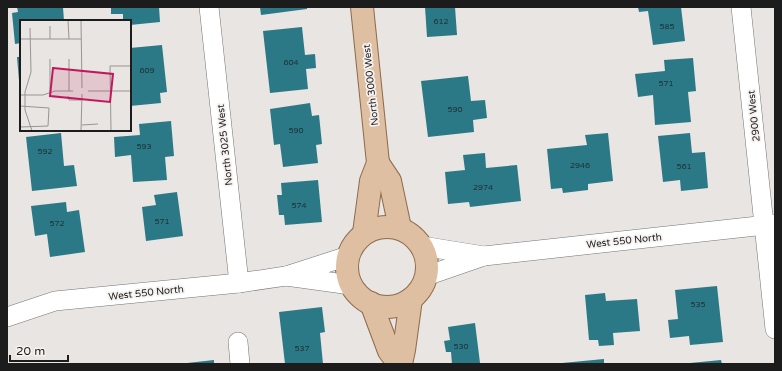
<svg xmlns="http://www.w3.org/2000/svg" width="782" height="371" viewBox="0 0 782 371" font-family="'Varela Round',sans-serif">
<style>
.building{fill:#2b7987}
.lines{fill:none;stroke-linecap:round;stroke-linejoin:round}
.minor-casing{stroke:#767472;stroke-width:20}
.major-casing{stroke:#8d6a4a;stroke-width:24}
.minor{stroke:#fff;stroke-width:19}
.major{stroke:#dfbfa1;stroke-width:22}
.labels{text-anchor:middle;stroke-width:3.5;stroke-linejoin:round;paint-order:stroke}
.number-label{font-size:8px;fill:#203337}
.street-label{font-size:10px;fill:#1d1c1c;stroke:#f5f2f0}
.inset-road{fill:none;stroke:#979593;stroke-width:1}
.view{fill:#c2185b;fill-opacity:0.15;stroke:#c2185b;stroke-width:2}
.inset-edge{fill:none;stroke:#1d1c1c;stroke-width:2}
</style>
<rect width="100%" height="100%" fill="#e8e5e2"/>
<g class="building">
<polygon points="17,7 63,7 64,21 21,21 21,43 15,44 12,13 18,12"/>
<polygon points="111,7 159,7 160,22 130,25 130,21 123,21 123,14 111,14"/>
<polygon points="260,7 307,7 307,9 261,15"/>
<polygon points="425,7 455,7 457,35 427,37"/>
<polygon points="638,7 681,7 685,41 653,45 648,11 639,12"/>
<polygon points="302,27 305,55 315,54 316,68 306,69 308,89 270,93 263,31"/>
<polygon points="162,45 167,92 160,93 161,103 130,106 130,48"/>
<polygon points="17,57 21,57 21,92 20,92"/>
<polygon points="693,58 696,91 688,92 691,122 655,125 653,95 638,97 635,74 665,71 664,60"/>
<polygon points="468,76 471,101 485,100 487,118 473,120 474,132 428,137 421,81"/>
<polygon points="310,103 312,116 319,115 322,144 316,145 318,163 283,167 280,144 274,145 270,109"/>
<polygon points="171,121 174,156 165,157 167,180 133,182 131,155 115,157 114,137 140,135 139,124"/>
<polygon points="61,133 64,166 74,165 77,186 32,191 26,137"/>
<polygon points="608,133 613,181 588,184 588,190 563,193 562,188 551,189 547,149 587,145 585,135"/>
<polygon points="690,133 692,153 705,152 708,188 681,191 680,180 663,182 658,136"/>
<polygon points="485,153 486,168 517,165 521,201 470,207 469,202 448,204 445,172 465,170 463,155"/>
<polygon points="318,180 322,222 285,225 284,215 279,215 277,195 282,195 281,183"/>
<polygon points="177,192 183,236 146,241 142,207 156,205 154,195"/>
<polygon points="66,202 67,212 79,210 85,252 50,257 47,234 35,236 31,206"/>
<polygon points="717,286 723,342 690,345 689,336 670,338 668,320 678,319 675,290"/>
<polygon points="605,293 606,301 637,299 640,331 613,333 614,345 599,346 598,340 589,340 585,295"/>
<polygon points="322,307 325,332 320,333 323,364 285,364 279,312"/>
<polygon points="475,323 480,363 471,364 452,364 451,352 446,352 444,341 450,340 448,327"/>
<polygon points="604,359 604,364 562,364 562,363"/>
<polygon points="214,360 214,364 187,364 187,363"/>
<polygon points="721,360 722,364 690,364 690,363"/>
</g>
<g class="lines">
<g class="minor-casing">
<g id="minor">
<polyline points="209,7 239,283"/>
<polyline points="741,7 775,329"/>
<polyline points="422,246 484,256 426,276"/>
<polyline points="348,256 286,276 351,285"/>
<polyline points="484,256 775,224"/>
<polyline points="7,317 55,301 239,283 286,276"/>
<polyline points="238,342 240,364"/>
</g>
</g>
<g class="major-casing">
<g id="major">
<polyline points="362,7 378,163 371,181 364,233"/>
<polyline points="378,163 390,181 400,228"/>
<circle cx="387" cy="267" r="40"/>
<polyline points="371,303 389,351 399,364"/>
<polyline points="401,364 404,350 411,299"/>
</g>
</g>
<use href="#minor" class="minor"/>
<use href="#major" class="major"/>
</g>
<g class="labels">
<g class="number-label">
<text x="441" y="24">612</text>
<text x="667" y="29">585</text>
<text x="291" y="65">604</text>
<text x="147" y="73">609</text>
<text x="666" y="86">571</text>
<text x="455" y="112">590</text>
<text x="296" y="133">590</text>
<text x="144" y="149">593</text>
<text x="45" y="154">592</text>
<text x="580" y="168">2946</text>
<text x="684" y="169">561</text>
<text x="483" y="190">2974</text>
<text x="299" y="208">574</text>
<text x="162" y="224">571</text>
<text x="57" y="226">572</text>
<text x="698" y="307">535</text>
<text x="461" y="349">530</text>
<text x="302" y="351">537</text>
</g>
<g class="street-label">
<text transform="translate(370 85) rotate(-96)" y="4">North 3000 West</text>
<text transform="translate(753 116) rotate(-96)" y="4">2900 West</text>
<text transform="translate(224 145) rotate(-96)" y="4">North 3025 West</text>
<text transform="translate(624 240) rotate(-6)" y="4">West 550 North</text>
<text transform="translate(146 292) rotate(-6)" y="4">West 550 North</text>
</g>
</g>
<g transform="translate(20 20)">
<rect width="111" height="111" fill="#e8e5e2"/>
<path class="inset-road" d="M48 0 49 19M61 0 62 68M10 8 11 52 5 72V90L12 111M0 19H61M30 19V6M30 39V72M49 39V71M68 71H111M0 75H23L35 71H53M48 76 49 80H61M0 86 29 88 28 106 0 107M62 105 78 104M61 111 62 74M91 111 90 46H111"/>
<path class="view" d="M33 48 93 54 90 82 30 76Z"/>
<rect width="111" height="111" class="inset-edge"/>
</g>
<rect width="782" height="371" fill="none" stroke="#1d1c1c" stroke-width="16"/>
<path d="M10 355v6h58v-6" fill="none" stroke="#1d1c1c" stroke-width="2"/>
<text x="16" y="355" font-size="12" fill="#1d1c1c" stroke="#f5f2f0" stroke-width="3" paint-order="stroke">20 m</text>
</svg>
